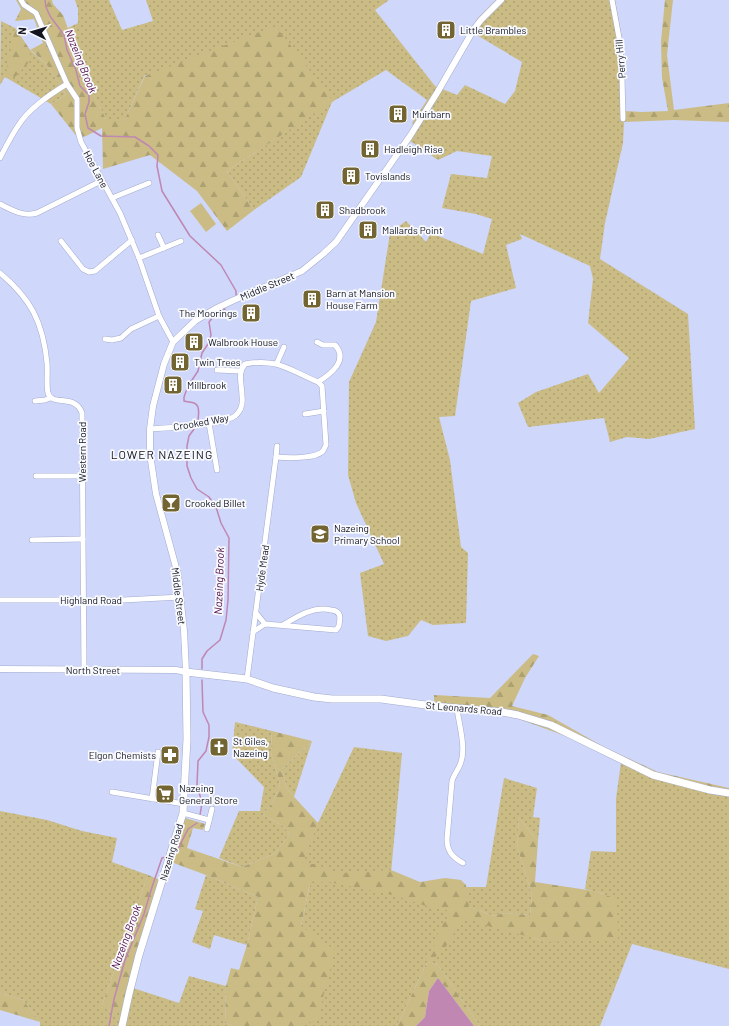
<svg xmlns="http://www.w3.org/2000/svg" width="729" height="1026" viewBox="0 0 729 1026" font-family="Barlow,sans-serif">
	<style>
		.grass { fill: url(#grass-dots) }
		.forest { fill: url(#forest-firs) }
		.garden { fill: #cbbc85 }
		.water { fill: #bf87b2 }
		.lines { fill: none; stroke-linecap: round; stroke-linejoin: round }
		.stream { stroke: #bf87b2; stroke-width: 1.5 }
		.minor-casing { stroke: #a3abcd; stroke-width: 6 }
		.tertiary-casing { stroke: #a3abcd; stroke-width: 7 }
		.secondary-casing { stroke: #a3abcd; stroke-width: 8 }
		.minor { stroke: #fff; stroke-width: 5 }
		.tertiary { stroke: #fff; stroke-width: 6 }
		.secondary { stroke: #fff; stroke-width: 7 }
		.labels { text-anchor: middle; stroke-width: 3.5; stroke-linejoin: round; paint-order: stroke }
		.poi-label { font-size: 10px; fill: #11131f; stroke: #f9fafe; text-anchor: start }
		.street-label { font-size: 10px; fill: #11131f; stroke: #f9fafe }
		.water-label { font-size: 11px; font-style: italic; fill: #500b46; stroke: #f9fafe }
		.quarter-label { font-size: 12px; letter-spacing: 1px; fill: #11131f; stroke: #f9fafe }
	</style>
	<defs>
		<pattern id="grass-dots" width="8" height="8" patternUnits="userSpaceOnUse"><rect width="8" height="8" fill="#cbbc85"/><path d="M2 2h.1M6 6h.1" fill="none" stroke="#ada172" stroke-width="1.8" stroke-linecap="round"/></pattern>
		<pattern id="forest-firs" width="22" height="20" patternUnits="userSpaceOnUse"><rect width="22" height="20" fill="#cbbc85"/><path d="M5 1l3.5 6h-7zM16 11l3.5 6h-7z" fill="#ada172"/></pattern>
	</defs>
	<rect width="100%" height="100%" fill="#cfd7fb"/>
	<!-- grass -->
	<g class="grass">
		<polygon points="75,0 109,0 122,30 153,21 146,0 389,0 375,10 435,86 457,95 465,85 505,104 515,91 522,62 470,31 478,18 496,0 615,0 622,38 625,105 624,122 623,143 605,223 600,259 688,314 695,429 649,439 627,437 610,442 604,418 528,427 518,403 536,392 588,374 599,393 629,358 588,323 593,279 590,266 520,234 522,239 506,245 516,288 471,301 455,416 439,417 450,460 461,547 468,553 466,623 433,625 421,620 408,636 386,641 368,636 360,573 384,564 356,503 348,475 349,382 376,322 390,233 406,221 426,242 431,233 483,254 492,219 476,214 442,208 451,174 487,178 492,156 457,151 438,160 410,141 415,128 412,123 427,100 386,70 332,102 301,177 254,210 227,171 332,101 145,75 125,119 106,119 90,88 68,28 78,23 78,9"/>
		<polygon points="1,21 15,28 30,50 47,65 66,95 51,104 5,77 0,85"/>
		<polygon points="235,722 272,731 271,753 280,784 273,802 263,815 283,826 290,834 274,854 242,867 219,858 239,811 260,811 264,787 232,754"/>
		<polygon points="312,741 294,797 287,789 282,769"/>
		<polygon points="354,747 402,753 390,884 545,942 604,894 585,889 591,851 616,852 616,799 621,762 729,795 729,969 632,944 600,1026 480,1026 438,965 427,962 397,1026 305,1026 301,926 314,865 301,864 318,823"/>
		<polygon points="504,778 537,788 533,817 540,818 538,841 519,818 517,846 532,895 530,915 504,913 493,916 479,910 468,907 466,887 486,887"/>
		<polygon points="0,811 47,820 82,831 117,838 112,862 148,875 101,1008 133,988 179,1003 189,976 226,986 225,1023 233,1026 40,1026 40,1022 23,1000 0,993"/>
		<polygon points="206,875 258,897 247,945 214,935 210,949 192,942 203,911 195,909"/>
	</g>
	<!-- forest -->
	<g class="forest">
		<polygon points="16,0 52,0 53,4 63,15 90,88 106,119 125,119 145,76 272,27 278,29 333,101 227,171 254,210 227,231 197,191 150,155 103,169 102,128 86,136 78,138 51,104 66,95 47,65 31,50 28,63 15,77 6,73 15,28 30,50 43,43 34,19 15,21 21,9"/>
		<polygon points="665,0 673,0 667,55 674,110 729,103 729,122 674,120 624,122 625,111 642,112 668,111 662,78 661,41"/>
		<polygon points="533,654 539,656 525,678 512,706 548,715 604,747 658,772 729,788 729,795 650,776 598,748 508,715 434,709 434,695 490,698"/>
		<polygon points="272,731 312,741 282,769 287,789 318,823 302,864 314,864 339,873 391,870 420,882 445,878 461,880 466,885 469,907 479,910 493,916 504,913 530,915 532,895 517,846 519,818 538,841 535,882 594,891 617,899 618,939 545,942 534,938 491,927 470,919 460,923 444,950 428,962 438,965 480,1026 474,1026 438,978 429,991 425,1017 416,1026 397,1026 427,962 440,929 451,911 423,905 394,895 329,882 310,883 301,926 335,950 317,1021 305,1023 305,1026 233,1026 225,1023 226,986 231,968 239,970 247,945 258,897 206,875 171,862 185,818 205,824 203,830 193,828 187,848 242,867 274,854 290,834 283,826 263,815 273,802 280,784 271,753"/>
		<path d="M148,875l17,7c-15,44 -29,87 -36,133l-28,-7z"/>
		<polygon points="0,993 23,1000 40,1022 0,1010"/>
	</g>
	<!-- garden -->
	<polygon class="garden" points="201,203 216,224 206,232 190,211"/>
	<!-- water -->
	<polygon class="water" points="438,978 474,1026 416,1026 425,1017 429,991"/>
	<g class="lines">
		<!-- stream -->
		<g class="stream">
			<polyline points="45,0 46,7 50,16 64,35 67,50 76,70 80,86 89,95 89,102 85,114 88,128 101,136 135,137 149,146 158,155 157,166 162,191 190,236 221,265 236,291 236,295"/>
			<path d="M198,422c0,-6 3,-16 -4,-19 -2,-1 -7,-1 -10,-2v-4l4,-11 10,-15 4,-18 6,-9 3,-9 -2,-13 5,-6 11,-7"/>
			<polyline points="194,429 189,436 187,446 187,466 191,478 197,489 209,497 216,507 221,523 229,538 228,600 226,620 220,640 207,651 202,659 202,669"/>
			<polyline points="200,815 202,803 197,785 198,761 206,751 209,737 209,725 203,712 202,680"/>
			<polyline points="175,855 188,829 197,823"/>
			<polyline points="109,1026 114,999 125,960 144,914 152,887 162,858 166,857"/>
		</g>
		<defs>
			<g id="minor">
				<polyline points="21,0 24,5 36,13 67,84 77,99 77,128 81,142 120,213 139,258 159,316 173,342"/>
				<polyline points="612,0 620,43 622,77 623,119"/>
				<path d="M0,158c6,-12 12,-24 20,-35 10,-15 32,-30 47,-39"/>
				<polyline points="112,198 149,183"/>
				<path d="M0,204c12,6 23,13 37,9l64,-32"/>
				<polyline points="158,235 164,248"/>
				<polyline points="61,241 83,269 89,272 95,271 132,240"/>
				<polyline points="139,258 181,241"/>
				<path d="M0,273c31,26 43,49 47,90 1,9 -1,21 1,30 4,14 27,0 34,20l2,257"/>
				<polyline points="105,339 112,340 121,338 131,329 159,316"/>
				<path d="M317,342l6,3h12c14,15 -4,29 -17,37"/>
				<polyline points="277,363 284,347"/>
				<polyline points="217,370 240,371"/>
				<polyline points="35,401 45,400 50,398"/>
				<polyline points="305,414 324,411"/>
				<polyline points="209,423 217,470"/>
				<path d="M150,429c16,-1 74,-4 85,-13 6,-5 8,-13 7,-20 0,-11 -5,-23 3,-32 33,-6 44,6 73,18l4,4 4,59c-1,2 -2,4 -3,6 -7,8 -36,7 -47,6"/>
				<polyline points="36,476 82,476"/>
				<polyline points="32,540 83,539"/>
				<polyline points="0,600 123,600 181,597"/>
				<polyline points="256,613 265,624"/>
				<path d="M253,632l12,-8 71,6 3,-4c0,-3 2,-9 0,-12 -2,-3 -5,-4 -8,-4 -18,-4 -33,6 -48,15"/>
				<polyline points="247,679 276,457 277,446"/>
				<path d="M457,709c2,14 9,39 4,53 -2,7 -7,12 -9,19l-5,58c0,12 5,18 16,24"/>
				<polyline points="112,792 184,804"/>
				<polyline points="152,799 158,752"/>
				<polyline points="183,813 209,820"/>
				<polyline points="207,829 212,809"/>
			</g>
			<polyline id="tertiary" points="0,669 176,670 186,672 184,631 178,575 156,494 150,454 150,429 153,406 164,364 173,342 195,321 215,309 234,300 302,271 323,254 336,242 410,136 437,93 474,29 481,20 501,0"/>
			<polyline id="secondary" points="122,1026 129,994 139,955 183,813 187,739 186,672 247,679 273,688 314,697 332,699 381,699 433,706 502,712 518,715 551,725 653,775 710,790 729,793"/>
		</defs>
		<!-- minor casing -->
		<use href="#minor" class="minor-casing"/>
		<!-- tertiary casing -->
		<use href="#tertiary" class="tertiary-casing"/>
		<!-- secondary casing -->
		<use href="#secondary" class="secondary-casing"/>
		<!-- minor -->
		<use href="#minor" class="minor"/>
		<!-- tertiary -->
		<use href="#tertiary" class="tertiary"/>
		<!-- secondary -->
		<use href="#secondary" class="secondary"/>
	</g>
	<!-- icons -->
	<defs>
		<symbol id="building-square" viewBox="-11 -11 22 22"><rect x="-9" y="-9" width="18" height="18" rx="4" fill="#726532" stroke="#f9fafe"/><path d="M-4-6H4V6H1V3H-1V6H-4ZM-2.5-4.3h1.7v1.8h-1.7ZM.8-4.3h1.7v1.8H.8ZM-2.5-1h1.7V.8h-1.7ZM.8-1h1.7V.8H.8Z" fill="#fff"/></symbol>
		<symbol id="bar-square" viewBox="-11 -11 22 22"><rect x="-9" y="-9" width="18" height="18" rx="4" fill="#726532" stroke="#f9fafe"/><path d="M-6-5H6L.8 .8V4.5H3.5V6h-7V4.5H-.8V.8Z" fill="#fff"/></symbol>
		<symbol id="school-square" viewBox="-11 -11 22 22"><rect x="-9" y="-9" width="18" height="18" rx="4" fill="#726532" stroke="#f9fafe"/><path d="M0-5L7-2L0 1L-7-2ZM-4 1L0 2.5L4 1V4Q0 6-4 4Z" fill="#fff"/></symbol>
		<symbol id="church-square" viewBox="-11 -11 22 22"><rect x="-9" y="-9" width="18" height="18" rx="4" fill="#726532" stroke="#f9fafe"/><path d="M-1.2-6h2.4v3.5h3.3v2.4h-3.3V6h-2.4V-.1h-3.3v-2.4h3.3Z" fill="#fff"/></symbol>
		<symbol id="pharmacy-square" viewBox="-11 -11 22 22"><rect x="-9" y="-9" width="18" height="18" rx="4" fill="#726532" stroke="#f9fafe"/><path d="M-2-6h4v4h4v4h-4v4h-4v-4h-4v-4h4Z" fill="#fff"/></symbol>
		<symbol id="supermarket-square" viewBox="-11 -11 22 22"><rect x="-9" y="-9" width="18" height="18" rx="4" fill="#726532" stroke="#f9fafe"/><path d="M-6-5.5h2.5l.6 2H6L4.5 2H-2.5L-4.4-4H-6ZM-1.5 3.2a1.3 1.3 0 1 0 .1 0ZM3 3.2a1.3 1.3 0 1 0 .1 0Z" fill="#fff"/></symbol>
	</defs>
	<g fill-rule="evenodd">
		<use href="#building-square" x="435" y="19" width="22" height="22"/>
		<use href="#building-square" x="387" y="103" width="22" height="22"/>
		<use href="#building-square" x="359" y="138" width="22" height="22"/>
		<use href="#building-square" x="340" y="165" width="22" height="22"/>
		<use href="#building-square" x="314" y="199" width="22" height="22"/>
		<use href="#building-square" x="357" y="219" width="22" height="22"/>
		<use href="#building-square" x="301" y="288" width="22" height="22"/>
		<use href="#building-square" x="240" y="302" width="22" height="22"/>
		<use href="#building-square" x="183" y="331" width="22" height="22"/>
		<use href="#building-square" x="169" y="351" width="22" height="22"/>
		<use href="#building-square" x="162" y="374" width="22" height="22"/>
		<use href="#bar-square" x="160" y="492" width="22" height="22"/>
		<use href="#school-square" x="309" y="523" width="22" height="22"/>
		<use href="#church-square" x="208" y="736" width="22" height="22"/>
		<use href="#pharmacy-square" x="159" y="744" width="22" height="22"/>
		<use href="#supermarket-square" x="154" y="783" width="22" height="22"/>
	</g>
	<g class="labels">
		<!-- poi labels -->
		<g class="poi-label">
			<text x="460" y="34">Little Brambles</text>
			<text x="412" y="118">Muirbarn</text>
			<text x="384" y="153">Hadleigh Rise</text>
			<text x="365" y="180">Tovislands</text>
			<text x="339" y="214">Shadbrook</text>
			<text x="382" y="234">Mallards Point</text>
			<text x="326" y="297">Barn at Mansion<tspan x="326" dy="12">House Farm</tspan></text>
			<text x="237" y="317" text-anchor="end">The Moorings</text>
			<text x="208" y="346">Walbrook House</text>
			<text x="194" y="366">Twin Trees</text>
			<text x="187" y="389">Millbrook</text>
			<text x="185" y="507">Crooked Billet</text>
			<text x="334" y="532">Nazeing<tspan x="334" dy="12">Primary School</tspan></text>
			<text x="233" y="745">St Giles,<tspan x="233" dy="12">Nazeing</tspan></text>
			<text x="156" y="759" text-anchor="end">Elgon Chemists</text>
			<text x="179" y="792">Nazeing<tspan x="179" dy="12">General Store</tspan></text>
		</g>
		<!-- street labels -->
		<g class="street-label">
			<text transform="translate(620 59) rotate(-95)" y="4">Perry Hill</text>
			<text transform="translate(96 169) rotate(62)" y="4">Hoe Lane</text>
			<text transform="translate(267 286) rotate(-23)" y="4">Middle Street</text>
			<text transform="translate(201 422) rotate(-10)" y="4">Crooked Way</text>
			<text transform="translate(82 452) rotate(-90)" y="4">Western Road</text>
			<text transform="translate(262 568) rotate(-82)" y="4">Hyde Mead</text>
			<text transform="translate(179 596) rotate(83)" y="4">Middle Street</text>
			<text x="91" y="604">Highland Road</text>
			<text x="93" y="674">North Street</text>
			<text transform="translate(464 708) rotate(5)" y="4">St Leonards Road</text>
			<text transform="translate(171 852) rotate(-73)" y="4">Nazeing Road</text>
		</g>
		<!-- water labels -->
		<g class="water-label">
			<text transform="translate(81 61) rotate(68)" y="4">Nazeing Brook</text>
			<text transform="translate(219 581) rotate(-88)" y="4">Nazeing Brook</text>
			<text transform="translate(126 937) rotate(-70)" y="4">Nazeing Brook</text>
		</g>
		<!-- quarter labels -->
		<g class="quarter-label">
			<text x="162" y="459">LOWER NAZEING</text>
		</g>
	</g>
	<!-- north arrow -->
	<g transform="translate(32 32) rotate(275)" stroke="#f9fafe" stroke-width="3" paint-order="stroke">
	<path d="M0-3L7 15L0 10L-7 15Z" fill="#11131f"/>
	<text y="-6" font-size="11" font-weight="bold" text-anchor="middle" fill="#11131f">N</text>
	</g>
</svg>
